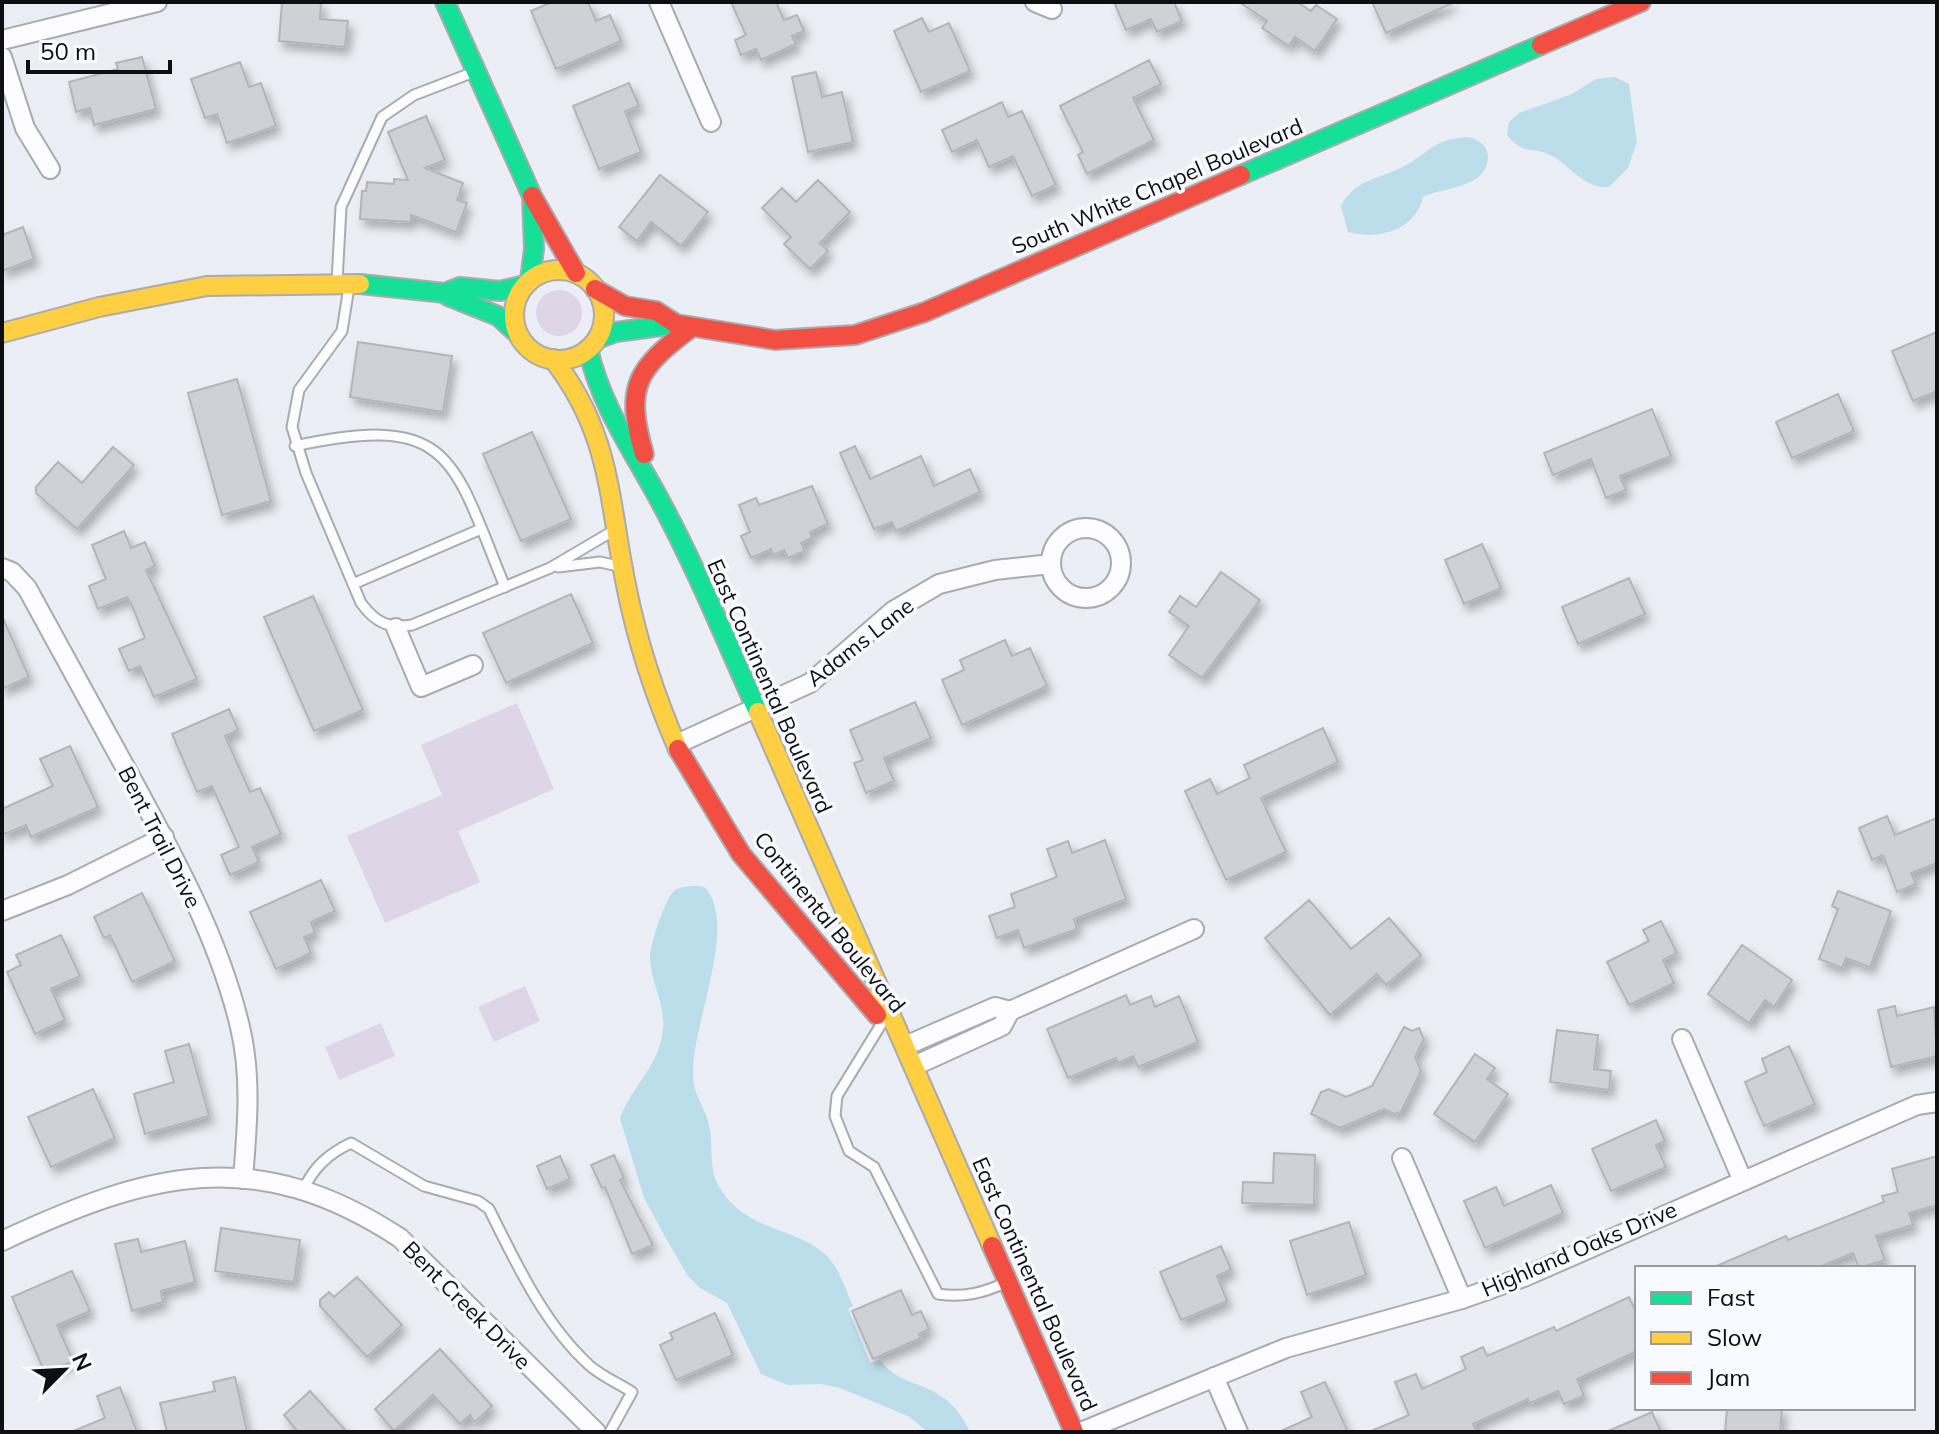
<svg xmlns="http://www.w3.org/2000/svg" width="1939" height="1434" viewBox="0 0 1939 1434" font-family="Mulish,sans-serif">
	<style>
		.green { fill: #ded5e7 }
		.water { fill: #bcddea }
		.building { fill: #d0d1d6; stroke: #b4b5ba; stroke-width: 2; filter: url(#shadow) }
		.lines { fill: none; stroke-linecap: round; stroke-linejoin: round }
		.lane-casing { stroke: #a9abb0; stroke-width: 13 }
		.street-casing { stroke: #a9abb0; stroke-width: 22 }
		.fast-casing { stroke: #a9abb0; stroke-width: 22 }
		.slow-casing { stroke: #a9abb0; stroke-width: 22 }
		.jam-casing { stroke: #a9abb0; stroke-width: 22 }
		.lane { stroke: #fcfcfe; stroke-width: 9 }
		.street { stroke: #fcfcfe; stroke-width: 18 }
		.fast { stroke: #16e098; stroke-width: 18 }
		.slow { stroke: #ffcf43; stroke-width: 18 }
		.jam { stroke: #f24e42; stroke-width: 18 }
		.labels { text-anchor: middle; stroke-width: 7; stroke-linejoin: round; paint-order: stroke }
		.street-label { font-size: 22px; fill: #0e0f13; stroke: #f8faff }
	</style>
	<defs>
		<filter id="shadow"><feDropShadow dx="4.5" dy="7" stdDeviation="4" flood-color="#0004"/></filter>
	</defs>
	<rect width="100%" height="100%" fill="#eceef5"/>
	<!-- green -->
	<g class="green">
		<circle cx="559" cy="313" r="23"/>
		<polygon points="517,703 554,789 458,831 480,882 385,923 347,836 442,795 421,745"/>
		<polygon points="525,986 540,1021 494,1042 478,1007"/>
		<polygon points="381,1023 395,1056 339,1080 325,1047"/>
	</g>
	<!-- water -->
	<g class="water">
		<path d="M1615,77l14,7 8,58 -9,26 -19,19c-25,2 -37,-20 -57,-31 -20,-11 -27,1 -45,-21l2,-13 10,-9 53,-19 24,-15z"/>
		<path d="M1468,137c11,3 20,8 20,20 -1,32 -46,30 -65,40 -8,34 -45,43 -75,35l-7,-26c14,-25 30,-25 55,-36 32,-13 31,-30 72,-33z"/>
		<path d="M699,886l7,2c34,44 -21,148 -12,197 3,14 12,26 15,40 5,21 -1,40 9,60 25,45 74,42 106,68 15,13 21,36 29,53l-5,3 22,54 10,-3c25,34 64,15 90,72h-42l-20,-16 -68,-28 -19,-4 -33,1 -27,-11 -34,-71 -27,-15 -12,-12 -24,-41 -20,-37 -24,-80c11,-30 36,-49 42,-82 6,-29 -11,-50 -12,-78 -1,-11 16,-62 25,-68 7,-4 17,-4 24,-4z"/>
	</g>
	<!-- building -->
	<g class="building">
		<polygon points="282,2 321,2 320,19 348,21 345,47 279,41"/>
		<polygon points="552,2 588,2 596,21 610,15 621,41 556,69 531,11"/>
		<polygon points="731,2 776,2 784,20 797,15 804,31 792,36 796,44 761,60 756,49 741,55 735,40 746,35"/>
		<polygon points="1114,2 1174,2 1182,21 1157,32 1151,19 1126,30"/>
		<polygon points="1239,2 1297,2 1311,11 1316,5 1337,19 1315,51 1295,37 1289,46 1262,28 1267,21"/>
		<polygon points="1372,2 1455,2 1386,33"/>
		<polygon points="922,18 929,32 949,23 970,71 921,92 894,31"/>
		<polygon points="142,57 156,109 94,125 90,108 76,112 69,82 118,69 116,63"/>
		<polygon points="1149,60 1161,84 1133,98 1154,140 1087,174 1078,155 1083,152 1060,106"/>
		<polygon points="240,62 249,87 261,83 276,126 227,143 217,114 205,118 191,79"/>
		<polygon points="816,72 822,97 842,92 853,142 808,152 792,77"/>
		<polygon points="629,83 639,106 625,111 641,152 599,169 573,106"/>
		<polygon points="1002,102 1008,117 1022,111 1056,185 1032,196 1013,156 989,167 977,140 952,152 942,130"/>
		<polygon points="426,116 445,160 425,168 463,183 457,200 467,203 456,232 411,215 411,222 360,219 362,191 366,191 367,182 394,184 394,179 408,180 388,132"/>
		<polygon points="660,175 708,212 681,246 651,222 637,241 619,227"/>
		<polygon points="818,180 850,212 820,243 828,251 810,269 784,244 791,237 762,208 782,188 796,202"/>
		<polygon points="23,227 34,259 2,271 2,235"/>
		<polygon points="1937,332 1937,391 1913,401 1892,351"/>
		<polygon points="358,342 452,356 443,412 350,397"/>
		<polygon points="237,379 271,501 222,515 188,393"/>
		<polygon points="1838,394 1854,431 1792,458 1776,422"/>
		<polygon points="1652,409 1671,456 1620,476 1626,490 1606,498 1591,459 1553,475 1544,453"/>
		<polygon points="532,432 571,519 521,541 483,454"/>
		<polygon points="855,446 870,479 921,456 934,486 970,469 980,492 896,531 892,522 874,529 840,453"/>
		<polygon points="113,447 134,465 77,529 36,493 36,487 58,462 82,483"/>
		<polygon points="812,486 828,524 810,532 812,538 801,543 805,551 788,558 784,550 773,555 771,549 751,558 741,536 750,532 739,505 756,498 759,505"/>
		<polygon points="124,531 131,548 145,542 155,566 146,570 197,679 154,697 140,666 129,671 119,649 145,638 131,603 127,597 98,609 89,586 106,579 92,545"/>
		<polygon points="1482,544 1501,588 1464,604 1445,560"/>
		<polygon points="1221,572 1260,600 1202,678 1169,655 1189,626 1169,612 1180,596 1196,607"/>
		<polygon points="1629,578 1645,614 1578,644 1562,607"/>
		<polygon points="571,594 593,643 506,683 483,633"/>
		<polygon points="313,596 363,710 314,731 264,617"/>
		<polygon points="2,616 29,677 2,689"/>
		<polygon points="1005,640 1012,656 1030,648 1047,686 962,725 942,680 964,670 960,660"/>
		<polygon points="915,702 931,738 884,758 894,781 866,793 854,763 863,760 850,730"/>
		<polygon points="229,709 238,730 225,736 250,792 260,788 281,834 252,847 259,862 230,875 221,855 239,847 212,786 197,792 172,734"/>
		<polygon points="1323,728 1338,762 1261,798 1286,852 1226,880 1185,791 1210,779 1217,794 1250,778 1244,765"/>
		<polygon points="70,746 98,807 31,837 26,825 2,835 2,809 53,786 40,759"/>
		<polygon points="1887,816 1895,835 1937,818 1937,863 1911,873 1916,884 1897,892 1883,855 1872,860 1859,828"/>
		<polygon points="1105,840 1126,899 1074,919 1077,929 1024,948 1018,930 997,938 989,916 1015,907 1011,894 1057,877 1047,849 1068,841 1072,853"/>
		<polygon points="321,880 335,911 311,922 315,933 304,937 311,953 276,969 250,912"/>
		<polygon points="1838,891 1891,911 1870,967 1846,958 1842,968 1819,959 1838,909 1832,906"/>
		<polygon points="142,893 175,961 132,982 110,935 104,938 94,917"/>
		<polygon points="1309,900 1351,949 1389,918 1421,955 1386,985 1377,974 1330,1015 1265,938"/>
		<polygon points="1661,921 1677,953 1663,960 1674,983 1629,1005 1607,962 1649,941 1643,930"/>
		<polygon points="61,935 80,976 51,989 65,1020 35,1034 7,972 21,965 16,955"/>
		<polygon points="1742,945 1792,980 1774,1007 1765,1000 1749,1023 1708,994"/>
		<polygon points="1126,995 1130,1005 1151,996 1155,1007 1179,996 1198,1042 1138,1067 1133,1056 1118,1063 1116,1058 1068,1078 1047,1029"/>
		<polygon points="1895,1006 1897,1016 1934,1007 1937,1056 1891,1067 1878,1010"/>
		<polygon points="1404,1027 1412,1031 1419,1028 1424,1039 1415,1057 1421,1071 1401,1112 1395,1114 1384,1109 1340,1128 1311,1114 1321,1092 1329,1089 1346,1097 1372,1086"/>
		<polygon points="1557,1030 1598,1035 1594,1069 1611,1071 1609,1090 1550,1082"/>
		<polygon points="189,1044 209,1116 145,1134 134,1094 174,1082 165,1051"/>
		<polygon points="1789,1046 1815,1104 1764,1126 1745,1082 1767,1072 1762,1059"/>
		<polygon points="1475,1054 1495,1068 1487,1079 1508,1094 1475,1142 1434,1114"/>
		<polygon points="93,1089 115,1138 51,1167 28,1117"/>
		<polygon points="1656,1120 1665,1141 1656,1145 1666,1167 1611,1191 1592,1149"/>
		<polygon points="1274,1153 1315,1155 1314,1205 1242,1203 1243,1182 1273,1183"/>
		<polygon points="614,1155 624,1178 620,1180 653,1245 632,1254 605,1187 602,1188 591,1165"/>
		<polygon points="560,1156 570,1179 547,1189 537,1166"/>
		<polygon points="1937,1156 1937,1205 1909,1213 1913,1225 1876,1236 1885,1260 1859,1268 1853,1253 1817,1268 1712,1268 1786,1236 1788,1240 1884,1202 1882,1196 1898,1192 1892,1169"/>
		<polygon points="1551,1185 1563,1213 1485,1248 1464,1201 1496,1187 1504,1206"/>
		<polygon points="1349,1222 1366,1275 1307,1295 1290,1241"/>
		<polygon points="221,1228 300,1240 294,1282 215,1271"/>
		<polygon points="138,1239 141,1252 185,1241 195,1282 161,1291 163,1302 132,1311 115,1244"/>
		<polygon points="1221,1246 1231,1270 1217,1276 1227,1301 1181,1320 1160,1272"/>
		<polygon points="72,1271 90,1311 57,1325 73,1361 45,1373 12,1297"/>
		<polygon points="357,1277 402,1325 367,1357 320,1306 320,1300 329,1292 334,1297"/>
		<polygon points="901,1290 912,1315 921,1311 929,1329 919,1334 921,1338 873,1359 852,1311"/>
		<polygon points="1629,1297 1637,1314 1637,1351 1577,1379 1584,1396 1564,1404 1558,1391 1530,1403 1528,1399 1473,1424 1477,1432 1369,1432 1409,1415 1395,1382 1416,1374 1422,1389 1466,1369 1461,1357 1483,1347 1487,1356 1554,1327 1556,1331"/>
		<polygon points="715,1313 733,1355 676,1380 660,1345 673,1339 670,1333"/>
		<polygon points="440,1349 492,1406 475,1422 470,1415 460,1424 433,1395 394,1431 375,1409"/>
		<polygon points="235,1377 247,1432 167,1432 160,1403 215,1391 213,1382"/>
		<polygon points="1325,1382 1348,1432 1279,1432 1312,1417 1301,1392"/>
		<polygon points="120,1387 137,1432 71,1432 105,1418 97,1396"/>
		<polygon points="310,1391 347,1432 298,1432 284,1415"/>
		<polygon points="1727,1408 1782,1408 1780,1432 1725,1432"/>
		<polygon points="1652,1412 1661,1432 1606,1432"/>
	</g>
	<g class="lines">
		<defs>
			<g id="lane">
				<polyline points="337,282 341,207 382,117 414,95 474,72"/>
				<path d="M349,287l-7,44 -43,59 -7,37 14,46 55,130c14,19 27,26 51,22l138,-57 63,-37"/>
				<path d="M295,446c157,-34 157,11 210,141"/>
				<polyline points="558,567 600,562 618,566"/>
				<polyline points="353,584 481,529"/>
				<path d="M882,1023l-45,73 -2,20 14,35 25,16 64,127c26,4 45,-1 69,-12"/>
				<path d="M303,1190c11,-23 25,-36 48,-47l73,43 54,15 11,8c27,54 55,115 100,156 12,11 29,18 43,27l-22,40"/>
			</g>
			<g id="street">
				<polyline points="659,2 711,122"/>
				<polyline points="1035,2 1052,9"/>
				<polyline points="2,40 157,2"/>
				<polyline points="2,57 25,128 50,169"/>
				<circle cx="1086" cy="563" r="35"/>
				<path d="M2,568l10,4 15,16c34,63 69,125 103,188 43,79 89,162 110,251 12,50 7,101 3,152"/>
				<polyline points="396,628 421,687 473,665"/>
				<polyline points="677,744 810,683 893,611 939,584 995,570 1051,564"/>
				<polyline points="2,911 68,885 164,837"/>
				<polyline points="1682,1039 1742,1179"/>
				<polyline points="905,1046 995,1007 1010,1011"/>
				<polyline points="914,1066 1002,1026 1010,1011 1194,929"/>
				<polyline points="1402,1158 1462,1299"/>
				<path d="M2,1241c147,-69 253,-98 398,-3l196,194"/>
				<polyline points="1214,1377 1238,1432"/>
				<polyline points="1081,1432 1286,1348 1462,1299 1524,1277 1917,1105 1937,1102"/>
			</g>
			<g id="fast">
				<polyline points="445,2 532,196 534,249 530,280"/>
				<polyline points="1241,175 1541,45"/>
				<polyline points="360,284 445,293 460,287 500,291 525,285"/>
				<polyline points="448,296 498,316 517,333"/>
				<polyline points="597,339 616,332 676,324"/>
				<path d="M588,349c13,57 44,100 71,150 37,68 67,142 99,213"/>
			</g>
			<g id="slow">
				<circle cx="559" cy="315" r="45"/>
				<polyline points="2,333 99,307 207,286 360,284"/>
				<path d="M553,359c58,75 55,137 73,226 11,56 29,111 52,164"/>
				<polyline points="758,712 992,1246"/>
			</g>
			<g id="jam">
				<polyline points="1541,45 1641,2"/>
				<polyline points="532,196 576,273"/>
				<polyline points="595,289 625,306 656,311 676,324 775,340 855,335 925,312 1241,175"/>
				<path d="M644,454c-20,-68 -7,-86 48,-127"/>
				<polyline points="678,749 741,854 877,1015"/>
				<polyline points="992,1246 1074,1432"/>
			</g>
		</defs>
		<!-- lane casing -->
		<use href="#lane" class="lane-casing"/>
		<!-- street casing -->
		<use href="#street" class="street-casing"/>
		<!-- fast casing -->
		<use href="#fast" class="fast-casing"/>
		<!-- slow casing -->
		<use href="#slow" class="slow-casing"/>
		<!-- jam casing -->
		<use href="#jam" class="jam-casing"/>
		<!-- lane -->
		<use href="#lane" class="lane"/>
		<!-- street -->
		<use href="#street" class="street"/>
		<!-- fast -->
		<use href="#fast" class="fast"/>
		<!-- slow -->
		<use href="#slow" class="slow"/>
		<!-- jam -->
		<use href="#jam" class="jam"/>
	</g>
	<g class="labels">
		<!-- street labels -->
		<g class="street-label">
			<text transform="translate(1157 186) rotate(-23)" y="8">South White Chapel Boulevard</text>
			<text transform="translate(860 642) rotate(-38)" y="8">Adams Lane</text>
			<text transform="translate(770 686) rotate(66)" y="8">East Continental Boulevard</text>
			<text transform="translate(160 837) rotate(63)" y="8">Bent Trail Drive</text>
			<text transform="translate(830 922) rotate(51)" y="8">Continental Boulevard</text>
			<text transform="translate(1579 1249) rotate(-23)" y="8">Highland Oaks Drive</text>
			<text transform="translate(1035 1284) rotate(66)" y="8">East Continental Boulevard</text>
			<text transform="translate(467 1305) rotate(45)" y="8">Bent Creek Drive</text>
		</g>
	</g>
	<!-- border -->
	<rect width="1939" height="1434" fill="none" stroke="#0e0f13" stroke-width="8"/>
	<!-- legend -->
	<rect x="1635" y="1266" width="280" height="144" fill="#f8faff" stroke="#9a9ca1" stroke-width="2"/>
	<rect x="1651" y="1292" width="40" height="12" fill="#16e098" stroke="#9a9ca1" stroke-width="2"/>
	<text x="1707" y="1306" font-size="24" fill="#0e0f13">Fast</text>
	<rect x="1651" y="1332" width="40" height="12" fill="#ffcf43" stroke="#9a9ca1" stroke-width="2"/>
	<text x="1707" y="1346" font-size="24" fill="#0e0f13">Slow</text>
	<rect x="1651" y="1372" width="40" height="12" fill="#f24e42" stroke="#9a9ca1" stroke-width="2"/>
	<text x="1707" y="1386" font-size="24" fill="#0e0f13">Jam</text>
	<!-- north arrow -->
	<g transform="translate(64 1370) rotate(66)" stroke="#f8faff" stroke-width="6" paint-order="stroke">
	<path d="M0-6L14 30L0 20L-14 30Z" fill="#0e0f13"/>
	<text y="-12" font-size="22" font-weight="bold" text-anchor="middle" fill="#0e0f13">N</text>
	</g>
	<!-- scale -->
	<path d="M28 60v12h142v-12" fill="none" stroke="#0e0f13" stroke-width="4"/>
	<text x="40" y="60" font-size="24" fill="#0e0f13" stroke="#f8faff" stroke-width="6" paint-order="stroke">50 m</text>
</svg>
